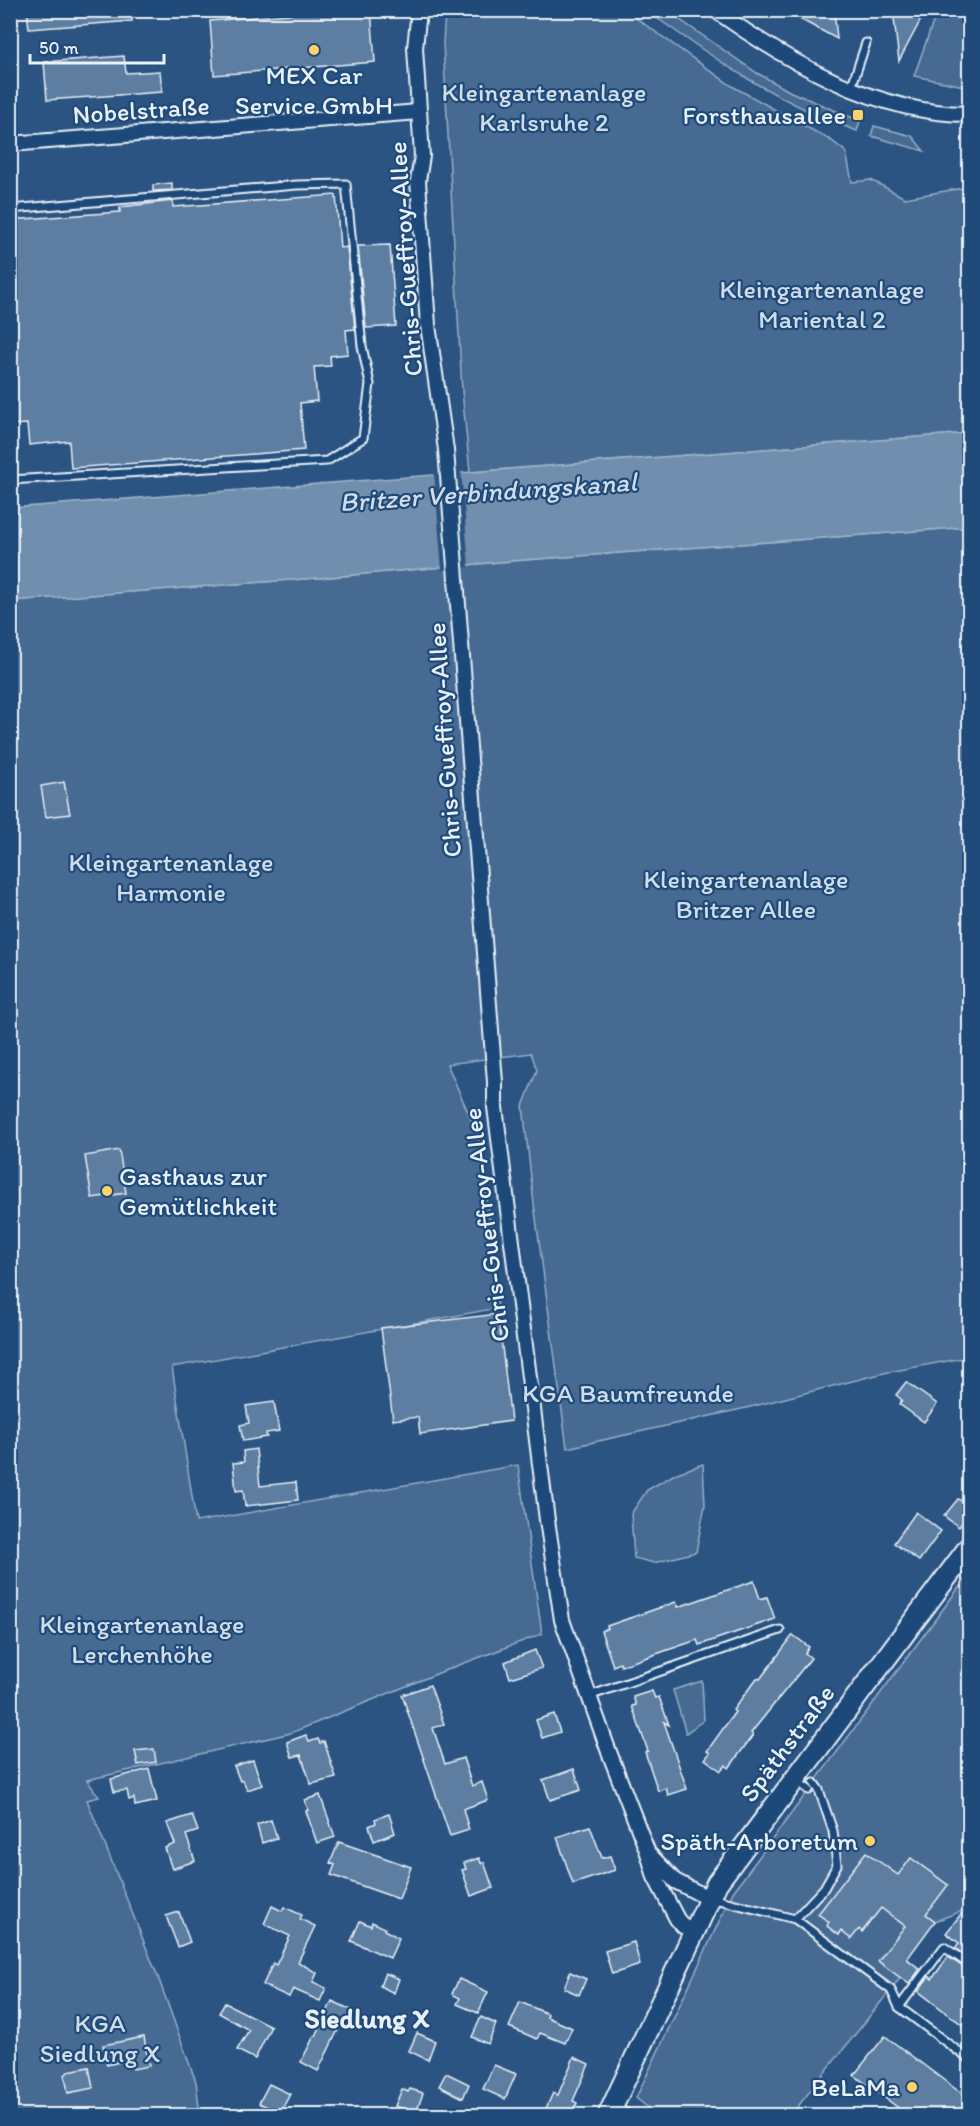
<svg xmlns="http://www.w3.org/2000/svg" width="980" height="2126" viewBox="0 0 980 2126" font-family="Itim,sans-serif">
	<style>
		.green { fill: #476b93; stroke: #98aec6; stroke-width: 1.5 }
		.water { fill: #708ead; stroke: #a0b6cb; stroke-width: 1.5 }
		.pier { fill: #2b5482 }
		.building { fill: #5d7da1; stroke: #e8f1f8; stroke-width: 1.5 }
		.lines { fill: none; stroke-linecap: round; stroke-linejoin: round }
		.lane-casing { stroke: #e8f1f8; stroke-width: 11 }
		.street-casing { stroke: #e8f1f8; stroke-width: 18 }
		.secondary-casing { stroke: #e8f1f8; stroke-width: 24 }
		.lane { stroke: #1f4a7a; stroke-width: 7 }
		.street { stroke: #1f4a7a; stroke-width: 14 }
		.secondary { stroke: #1f4a7a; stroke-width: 20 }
		.poi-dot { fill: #ffd166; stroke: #1f4a7a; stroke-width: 2 }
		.labels { text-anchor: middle; stroke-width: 4.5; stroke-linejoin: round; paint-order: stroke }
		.poi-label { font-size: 26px; fill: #e8f1f8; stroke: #1f4a7a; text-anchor: end }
		.park-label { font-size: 26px; fill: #d0dde9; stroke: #1f4a7a }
		.street-label { font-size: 26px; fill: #e8f1f8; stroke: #1f4a7a }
		.water-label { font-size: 27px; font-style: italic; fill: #d0dde9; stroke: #1f4a7a }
		.neighbourhood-label { font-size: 27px; font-weight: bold; fill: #e8f1f8; stroke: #1f4a7a }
	</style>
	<rect width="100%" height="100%" fill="#2b5482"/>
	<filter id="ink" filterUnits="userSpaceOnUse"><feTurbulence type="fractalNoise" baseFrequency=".0167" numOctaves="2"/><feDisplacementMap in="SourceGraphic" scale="12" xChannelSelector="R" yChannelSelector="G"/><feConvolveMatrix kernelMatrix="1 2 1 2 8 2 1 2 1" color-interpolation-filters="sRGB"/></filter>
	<g filter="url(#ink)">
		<!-- green -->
		<g class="green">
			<polygon points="445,11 626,11 732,86 832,141 846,152 852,182 871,180 905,198 969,187 969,433 470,472 462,391 443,43"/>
			<path d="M647,11h20l90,62 34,19 69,29 -3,10c-81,-29 -141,-71 -210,-120z"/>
			<polygon points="937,11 969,11 969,87 914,76"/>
			<polygon points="874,126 912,136 924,151 871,136"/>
			<polygon points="969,527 969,1357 884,1373 746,1408 567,1448 534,1204 523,1106 537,1070 531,1053 447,1064 478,1135 491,1230 498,1308 172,1367 196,1522 518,1465 542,1634 451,1668 291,1733 87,1780 99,1797 87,1800 158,1977 196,2082 200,2115 11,2116 11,601 330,577 511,561"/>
			<polygon points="703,1464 705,1505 696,1552 654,1563 634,1558 631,1514 647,1490 677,1473"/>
			<polygon points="969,1574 969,1904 965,1910 935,1921 907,1958 912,1963 791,2115 657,2115 636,2098 733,1892"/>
			<polygon points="702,1681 704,1720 686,1733 673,1690"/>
		</g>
		<!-- water -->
		<polygon class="water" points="969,433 969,527 511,561 330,577 11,601 11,508"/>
		<!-- pier -->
		<polygon class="pier" points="461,470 469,567 442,570 434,472"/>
		<!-- building -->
		<g class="building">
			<polygon points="27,10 132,10 132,21 29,29"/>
			<polygon points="335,10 371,10 375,62 214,75 210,21"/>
			<polygon points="783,10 834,10 837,39"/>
			<polygon points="893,10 926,10 899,61"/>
			<polygon points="124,56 126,73 160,71 162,92 47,100 44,62"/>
			<polygon points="172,183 172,190 153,191 153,185"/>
			<polygon points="336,195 340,248 347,247 355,329 346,330 348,354 330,356 331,366 314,367 317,401 300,403 304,450 71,468 69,441 29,445 27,424 10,425 10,220 120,212 120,207 173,201 173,207"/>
			<polygon points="390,245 396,326 366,328 358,246"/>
			<polygon points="64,782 70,814 46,817 41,786"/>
			<polygon points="119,1150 126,1193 92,1198 85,1156"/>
			<polygon points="498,1314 511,1421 420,1434 418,1417 393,1420 381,1328"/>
			<polygon points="906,1382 937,1404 924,1422 899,1404 902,1400 896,1395"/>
			<polygon points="274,1402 279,1431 266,1433 267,1437 243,1441 240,1425 249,1423 246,1406"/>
			<polygon points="256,1449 260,1486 296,1482 298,1500 245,1506 243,1490 236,1491 233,1463 244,1462 243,1451"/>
			<polygon points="969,1487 969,1513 959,1527 944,1516 958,1499 961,1501"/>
			<polygon points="916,1512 941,1531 919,1561 894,1543"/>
			<polygon points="754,1581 760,1599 767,1597 775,1619 699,1645 697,1640 621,1666 620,1663 613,1666 601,1631 608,1628 607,1626 676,1602 678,1607"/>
			<polygon points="793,1635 809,1647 805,1653 811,1658 751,1733 753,1735 729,1768 726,1765 721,1771 705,1759 710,1753 707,1751 735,1712 733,1710 757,1678 760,1679"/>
			<polygon points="535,1650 542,1668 510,1678 505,1662"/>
			<polygon points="430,1685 444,1724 433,1728 445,1764 463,1758 472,1786 482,1782 488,1800 463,1809 469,1830 450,1836 402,1695"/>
			<polygon points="652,1691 655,1698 659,1697 669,1725 664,1722 687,1789 668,1795 666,1788 658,1791 645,1752 648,1751 632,1706 636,1705 633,1697"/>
			<polygon points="554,1714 560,1732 542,1738 536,1720"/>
			<polygon points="306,1735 309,1742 318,1739 320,1743 324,1741 336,1778 311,1784 301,1755 292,1757 287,1742"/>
			<polygon points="154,1749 156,1762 138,1765 135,1751"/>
			<polygon points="253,1760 262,1785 247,1790 243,1780 240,1781 234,1766"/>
			<polygon points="149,1769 157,1801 135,1806 134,1798 129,1800 127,1790 114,1792 111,1779"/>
			<polygon points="574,1769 581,1790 550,1800 543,1780"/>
			<polygon points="320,1795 335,1837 317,1843 306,1811 308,1810 305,1800"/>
			<polygon points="389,1814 395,1833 374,1841 369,1826 376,1823 375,1819"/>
			<polygon points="192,1815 198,1831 186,1835 195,1861 172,1869 165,1848 175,1844 167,1823"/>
			<polygon points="271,1820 277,1838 262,1843 257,1825"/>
			<polygon points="590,1826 602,1858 610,1856 615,1870 573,1884 557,1837"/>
			<polygon points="339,1842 411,1867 399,1899 331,1875 335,1865 330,1863"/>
			<polygon points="866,1852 898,1875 911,1858 948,1885 926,1914 935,1921 907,1959 920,1969 909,1984 878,1961 905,1926 881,1908 862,1932 859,1929 851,1939 841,1931 839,1935 827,1926 829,1922 818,1914"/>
			<polygon points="479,1858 481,1863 484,1862 493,1888 471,1896 462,1870 466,1869 464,1863"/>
			<polygon points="969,1904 969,1958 955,1948 959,1943 946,1933"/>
			<polygon points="272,1906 282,1911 284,1907 302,1915 300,1919 315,1926 298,1962 317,1973 313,1982 326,1988 320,2001 293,1989 289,1997 263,1985 273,1963 276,1965 290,1936 264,1924"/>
			<polygon points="179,1912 190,1942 178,1947 166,1916"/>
			<polygon points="360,1921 371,1926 372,1922 385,1928 384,1930 399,1938 390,1958 351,1941"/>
			<polygon points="634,1942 640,1965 612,1974 605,1951"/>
			<polygon points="948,1957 969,1971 969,2030 918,1991 929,1976 932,1979"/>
			<polygon points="570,1972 586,1979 579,1995 564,1988"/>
			<polygon points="385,1973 399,1979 394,1993 380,1986"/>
			<polygon points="459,1979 488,1992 478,2013 457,2004 460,1998 452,1994"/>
			<polygon points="332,2001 354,2011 346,2029 340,2026 318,2071 301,2062 314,2036 316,2036"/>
			<polygon points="520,2002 548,2014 547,2017 572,2028 565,2043 540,2033 537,2039 509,2027"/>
			<polygon points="225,2003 271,2026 255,2059 237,2050 249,2030 219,2013"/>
			<polygon points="481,2017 496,2024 488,2044 472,2037"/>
			<polygon points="417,2033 435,2041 428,2060 409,2051"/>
			<polygon points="885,2036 969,2099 969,2115 908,2115 854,2075"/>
			<polygon points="144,2037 149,2066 133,2069 131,2059 107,2065 103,2045"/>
			<polygon points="574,2057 589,2064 573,2101 577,2103 572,2115 543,2115 553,2093 558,2095"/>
			<polygon points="494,2065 516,2074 505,2099 483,2089"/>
			<polygon points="89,2067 93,2088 68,2093 65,2075 69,2071"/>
			<polygon points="446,2073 469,2084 463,2098 439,2086"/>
			<polygon points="269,2084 290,2094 280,2113 259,2103"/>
			<polygon points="402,2089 408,2092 410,2089 423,2093 416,2113 395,2106"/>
		</g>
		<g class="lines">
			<defs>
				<g id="lane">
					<polyline points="851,88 866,43"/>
					<polyline points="10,209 297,185 346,184 362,346 370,384 363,438 327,461 10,480"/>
					<polyline points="589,1696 780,1630"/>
					<polyline points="797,1781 809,1790"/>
					<polyline points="711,1898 795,1919 891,1990 899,2007 970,2060"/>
					<polyline points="795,1919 824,1888 837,1865 833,1831 819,1790 814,1783"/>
					<polyline points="899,2007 944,1947 970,1965"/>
					<polyline points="615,2107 632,2116"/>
				</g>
				<g id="street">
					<polyline points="419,10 415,48 422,156 418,181 428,325 446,450 495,1082 495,1107 547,1520 562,1620 609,1752 648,1853 655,1877 677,1919 683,1926 693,1930"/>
					<path d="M715,10c73,52 163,105 255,104"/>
					<polyline points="10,144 419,112"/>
					<polyline points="650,1855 675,1881 708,1898"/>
				</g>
				<polyline id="secondary" points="608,2116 717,1883 970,1546"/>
			</defs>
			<!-- lane casing -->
			<use href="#lane" class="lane-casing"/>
			<!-- street casing -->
			<use href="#street" class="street-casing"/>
			<!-- secondary casing -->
			<use href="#secondary" class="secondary-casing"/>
			<!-- lane -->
			<use href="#lane" class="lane"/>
			<!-- street -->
			<use href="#street" class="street"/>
			<!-- secondary -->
			<use href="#secondary" class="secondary"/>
		</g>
	</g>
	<!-- markers -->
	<g class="poi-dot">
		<circle cx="314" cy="50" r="6"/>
		<rect x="852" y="109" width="12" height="12" rx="3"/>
		<circle cx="107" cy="1191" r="6"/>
		<circle cx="870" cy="1841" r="6"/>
		<circle cx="912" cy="2087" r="6"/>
	</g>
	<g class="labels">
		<!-- poi labels -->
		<g class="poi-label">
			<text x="314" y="84" text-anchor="middle">MEX Car<tspan x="314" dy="30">Service GmbH</tspan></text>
			<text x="846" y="124">Forsthausallee</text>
			<text x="119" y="1185" text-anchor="start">Gasthaus zur<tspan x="119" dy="30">Gemütlichkeit</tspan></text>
			<text x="858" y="1850">Späth-Arboretum</text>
			<text x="900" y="2096">BeLaMa</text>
		</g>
		<!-- park labels -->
		<g class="park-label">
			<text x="544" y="101">Kleingartenanlage<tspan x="544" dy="30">Karlsruhe 2</tspan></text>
			<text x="822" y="298">Kleingartenanlage<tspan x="822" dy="30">Mariental 2</tspan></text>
			<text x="171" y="871">Kleingartenanlage<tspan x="171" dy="30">Harmonie</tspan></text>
			<text x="746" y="888">Kleingartenanlage<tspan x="746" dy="30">Britzer Allee</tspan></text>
			<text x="628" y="1402">KGA Baumfreunde</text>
			<text x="142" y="1633">Kleingartenanlage<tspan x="142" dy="30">Lerchenhöhe</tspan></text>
			<text x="100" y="2032">KGA<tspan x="100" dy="30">Siedlung X</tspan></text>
		</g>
		<!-- street labels -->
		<g class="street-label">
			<text transform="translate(141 110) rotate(-4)" y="9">Nobelstraße</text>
			<text transform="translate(405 259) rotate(-94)" y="9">Chris-Gueffroy-Allee</text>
			<text transform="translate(444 740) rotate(-94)" y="9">Chris-Gueffroy-Allee</text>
			<text transform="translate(486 1225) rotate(-97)" y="9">Chris-Gueffroy-Allee</text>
			<text transform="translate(787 1743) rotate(-53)" y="9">Späthstraße</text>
		</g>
		<!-- water labels -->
		<g class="water-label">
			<text transform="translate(488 492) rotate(-4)" y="9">Britzer Verbindungskanal</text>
		</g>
		<!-- neighbourhood labels -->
		<g class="neighbourhood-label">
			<text x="367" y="2028">Siedlung X</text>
		</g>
	</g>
	<!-- margin -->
	<rect width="980" height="2126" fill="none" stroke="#1f4a7a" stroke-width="36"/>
	<rect x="18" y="18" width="944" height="2090" fill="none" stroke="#e8f1f8" stroke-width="2" filter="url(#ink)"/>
	<!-- scale -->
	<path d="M30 54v9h134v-9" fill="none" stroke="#e8f1f8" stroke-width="3"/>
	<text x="39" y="54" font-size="18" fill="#e8f1f8" stroke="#1f4a7a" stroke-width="4.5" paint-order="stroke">50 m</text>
</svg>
